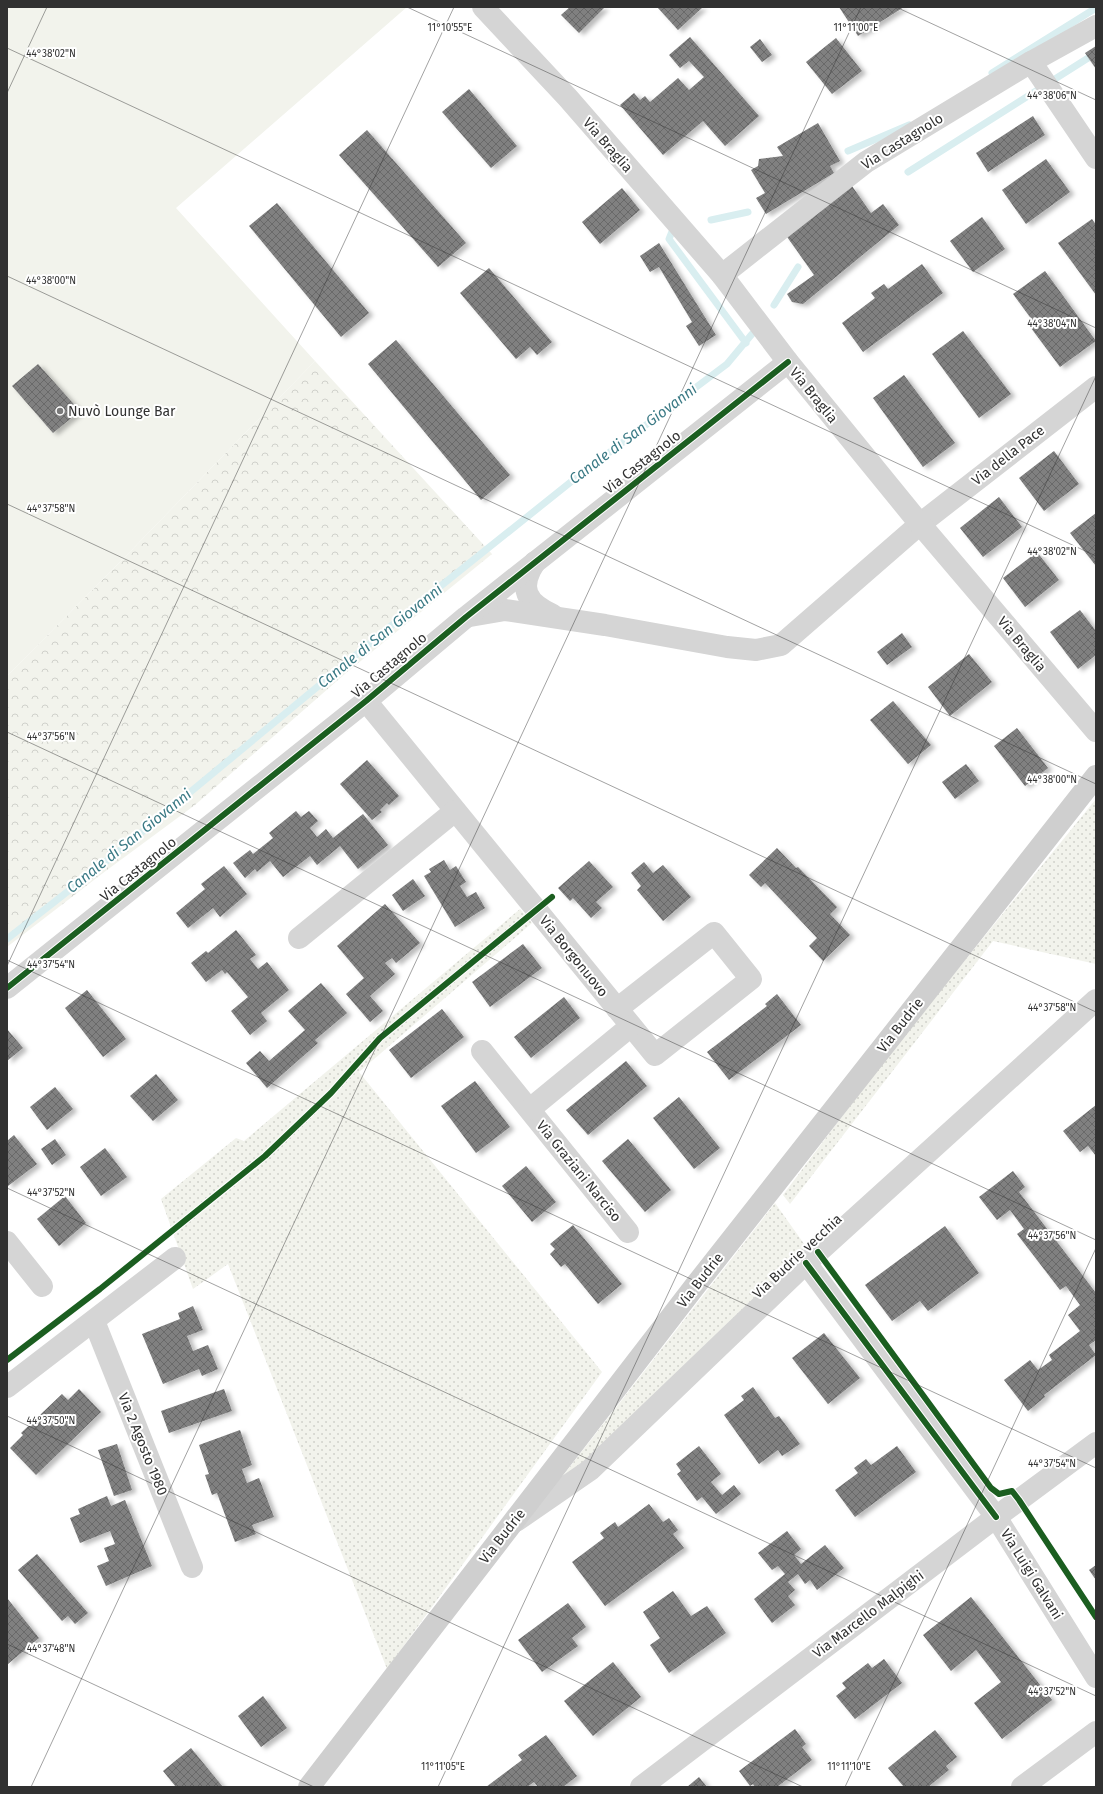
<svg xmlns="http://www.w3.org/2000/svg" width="1103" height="1794" viewBox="0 0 1103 1794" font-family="'Fira Sans',sans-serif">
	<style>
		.grass { fill: url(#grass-dots) }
		.park { fill: url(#park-crowns) }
		.pitch { fill: #f2f3ec }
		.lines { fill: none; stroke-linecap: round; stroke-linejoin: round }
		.stream { stroke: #d9eef0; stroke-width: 7 }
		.building { fill: url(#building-cross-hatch); filter: url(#shadow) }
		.minor { stroke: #d5d5d5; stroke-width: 22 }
		.tertiary { stroke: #d5d5d5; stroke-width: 22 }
		.secondary { stroke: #cfcfcf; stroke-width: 22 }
		.cycleway-casing { stroke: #fff; stroke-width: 8 }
		.cycleway { stroke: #1b5e20; stroke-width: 6 }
		.ticks { fill: none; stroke: #313131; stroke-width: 1; stroke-opacity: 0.45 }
		.poi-dot { fill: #797979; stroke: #fff; stroke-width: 1.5 }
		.labels { text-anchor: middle; stroke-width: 4; stroke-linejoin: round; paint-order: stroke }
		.street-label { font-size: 14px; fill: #313131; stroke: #fff }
		.poi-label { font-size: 14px; fill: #313131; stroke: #fff; text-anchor: start }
		.water-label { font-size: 15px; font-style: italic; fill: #3b7a85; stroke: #fff }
		.ticks-label { font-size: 10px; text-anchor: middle; fill: #313131; stroke: #fff; stroke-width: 4; stroke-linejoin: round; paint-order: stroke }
	</style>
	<defs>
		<pattern id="grass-dots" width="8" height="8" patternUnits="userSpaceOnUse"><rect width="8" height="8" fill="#f2f3ec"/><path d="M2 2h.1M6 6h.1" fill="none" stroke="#d0d1cb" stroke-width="1.8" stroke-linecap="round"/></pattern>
		<pattern id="park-crowns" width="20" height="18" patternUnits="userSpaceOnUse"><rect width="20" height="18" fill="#f2f3ec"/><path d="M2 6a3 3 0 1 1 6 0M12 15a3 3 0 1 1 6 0" fill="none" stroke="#d0d1cb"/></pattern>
		<pattern id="building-cross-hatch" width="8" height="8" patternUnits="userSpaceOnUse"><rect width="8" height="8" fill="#808080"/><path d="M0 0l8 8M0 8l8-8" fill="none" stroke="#696969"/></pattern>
		<filter id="shadow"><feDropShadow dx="4.5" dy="2.5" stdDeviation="2" flood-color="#0004"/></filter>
	</defs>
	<rect width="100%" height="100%" fill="#fff"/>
	<!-- grass -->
	<g class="grass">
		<polygon points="1096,799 1096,964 993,941 790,1204 783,1195 892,1050"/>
		<polygon points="520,909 532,923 359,1072 602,1372 387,1669 228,1264 193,1289 161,1199 236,1138 244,1141"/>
		<polygon points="775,1203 807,1248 596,1453 555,1486"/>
	</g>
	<!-- park -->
	<polygon class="park" points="315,361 492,554 346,673 195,805 103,873 7,947 7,676 121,561"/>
	<!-- pitch -->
	<polygon class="pitch" points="7,7 407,7 176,208 315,361 121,561 7,676"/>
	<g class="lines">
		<!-- stream -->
		<g class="stream">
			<polyline points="992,73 1096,8"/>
			<polyline points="848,151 909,125"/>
			<polyline points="908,172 1096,53"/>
			<polyline points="711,220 748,212"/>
			<polyline points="673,229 669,239 746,343"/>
			<polyline points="774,305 798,267"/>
			<polyline points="7,939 113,856 397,621 582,473 727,364 752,334"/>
		</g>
	</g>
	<!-- building -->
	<g class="building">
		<polygon points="570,7 605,7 579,33 561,15"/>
		<polygon points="657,7 703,7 678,30"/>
		<polygon points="839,7 904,7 858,36"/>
		<polygon points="690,37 759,116 725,146 703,121 663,155 620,105 634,93 640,100 645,96 650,102 678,78 689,90 704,77 689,61 680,68 669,55"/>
		<polygon points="836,38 862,71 832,94 806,62"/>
		<polygon points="760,39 772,55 762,62 750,47"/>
		<polygon points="1096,46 1096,69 1085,53"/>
		<polygon points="469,89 517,146 491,168 442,112"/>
		<polygon points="1033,116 1045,135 988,172 976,153"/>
		<polygon points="818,123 840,161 830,166 834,173 766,214 756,198 765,193 751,170 758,166 759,159 783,156 777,147"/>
		<polygon points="367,130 466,243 438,267 339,155"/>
		<polygon points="1046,159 1070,192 1026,224 1002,190"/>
		<polygon points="852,186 871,213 883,204 899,225 803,304 792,302 787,294 814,275 785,234"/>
		<polygon points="622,188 640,210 600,244 582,222"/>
		<polygon points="277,203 369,313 341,337 249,226"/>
		<polygon points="982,217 1005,249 973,272 950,241"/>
		<polygon points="1092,219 1096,225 1096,295 1058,243"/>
		<polygon points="659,243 716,335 699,346 686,326 692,322 659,267 650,272 640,256"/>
		<polygon points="922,264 943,293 863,352 842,323 875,298 871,293 884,284 888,289"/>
		<polygon points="489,268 552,342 537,355 530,347 516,359 460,293"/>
		<polygon points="1045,271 1096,341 1060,367 1031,328 1035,324 1013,294"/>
		<polygon points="963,331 1011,394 979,418 932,354"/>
		<polygon points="396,340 510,475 481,500 368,364"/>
		<polygon points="38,364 80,411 53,433 12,386"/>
		<polygon points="904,375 955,443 923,467 873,398"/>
		<polygon points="1054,451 1079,484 1044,511 1019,478"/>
		<polygon points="999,497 1022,527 983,557 960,528"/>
		<polygon points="1096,513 1096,566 1070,533"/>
		<polygon points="1037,552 1059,580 1025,607 1003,578"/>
		<polygon points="1080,610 1096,631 1096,655 1078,669 1050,632"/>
		<polygon points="902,633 912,647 887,665 877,652"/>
		<polygon points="969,654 992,682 950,716 928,687"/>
		<polygon points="893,701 931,745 908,764 870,720"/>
		<polygon points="1017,728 1048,768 1025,786 994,746"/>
		<polygon points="367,760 399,796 389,805 387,803 380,810 382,812 372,820 340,784"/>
		<polygon points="966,764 979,781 955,799 942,782"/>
		<polygon points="296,811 301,817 309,811 318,821 310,828 317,837 326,829 333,838 363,814 388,845 358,869 340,846 317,865 310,856 283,877 270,861 257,872 255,869 245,878 233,863 250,850 253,854 273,838 269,833"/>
		<polygon points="777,848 796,868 798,867 837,907 830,914 850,935 823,961 809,946 817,938 765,883 761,887 749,875"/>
		<polygon points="444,860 450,870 456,866 466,882 460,886 467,897 476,892 485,908 455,927 424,876 431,872 429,869"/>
		<polygon points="589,861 613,887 596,902 602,908 591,918 573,898 570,901 558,888"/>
		<polygon points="644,862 653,873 663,865 691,897 663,921 637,890 641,886 631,873"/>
		<polygon points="224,866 247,894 220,917 213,908 188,928 176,913 205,889 201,884"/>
		<polygon points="413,879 425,896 403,911 392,895"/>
		<polygon points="385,904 420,943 396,963 392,958 385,963 395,974 370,996 383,1011 370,1022 346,994 364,978 337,946"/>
		<polygon points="236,930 256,955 250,959 258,969 267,962 289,990 261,1013 267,1021 250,1035 231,1011 248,997 227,972 225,974 222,970 206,982 191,963 206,951 208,953"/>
		<polygon points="523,944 542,968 490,1007 472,982"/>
		<polygon points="321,983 347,1013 315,1040 318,1043 267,1088 246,1063 260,1051 269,1061 305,1030 288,1011"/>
		<polygon points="87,990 126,1039 103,1057 65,1008"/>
		<polygon points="777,994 801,1025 729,1080 707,1052 767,1006 765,1004"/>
		<polygon points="564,997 580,1018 531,1058 514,1037"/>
		<polygon points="442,1009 464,1037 411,1078 389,1050"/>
		<polygon points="7,1029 23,1048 7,1061"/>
		<polygon points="626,1061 647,1086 588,1135 566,1110"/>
		<polygon points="156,1074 178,1100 153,1121 130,1096"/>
		<polygon points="475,1081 510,1127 476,1153 441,1106"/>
		<polygon points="55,1087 73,1109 47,1130 30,1107"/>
		<polygon points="679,1097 720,1148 694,1169 653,1118"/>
		<polygon points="1096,1105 1096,1156 1088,1146 1080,1152 1063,1131"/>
		<polygon points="14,1135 37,1164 8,1186 7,1184 7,1141"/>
		<polygon points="55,1139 66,1155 52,1165 41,1149"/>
		<polygon points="628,1139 671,1190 645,1212 602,1161"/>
		<polygon points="105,1148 127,1177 101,1196 80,1167"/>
		<polygon points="526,1166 556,1202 532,1222 502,1186"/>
		<polygon points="1013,1171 1025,1187 1019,1192 1096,1293 1096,1340 1089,1345 1096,1355 1044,1395 1045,1397 1028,1411 1004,1380 1030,1360 1038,1370 1052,1360 1049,1355 1080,1331 1068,1315 1080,1305 1066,1286 1060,1290 1017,1234 1024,1229 1010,1210 997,1220 979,1197"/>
		<polygon points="65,1196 86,1223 59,1246 37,1219"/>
		<polygon points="573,1225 622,1284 598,1304 565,1264 561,1267 550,1254 555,1249 550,1244"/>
		<polygon points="945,1226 979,1273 928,1311 920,1301 892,1321 865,1285"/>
		<polygon points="193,1306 203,1330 187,1336 193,1351 208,1345 218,1369 202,1376 199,1369 163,1384 142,1334 180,1319 178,1313"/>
		<polygon points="824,1333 860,1378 828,1404 792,1358"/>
		<polygon points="753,1387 775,1418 779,1416 800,1444 782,1456 778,1450 759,1464 724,1415 744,1400 741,1396"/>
		<polygon points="79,1389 101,1412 36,1475 10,1448 23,1435 21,1433 62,1394 68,1400"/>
		<polygon points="224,1389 232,1411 169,1433 161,1411"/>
		<polygon points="240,1430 252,1465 242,1469 247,1483 259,1478 274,1517 252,1525 256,1534 235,1542 217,1493 212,1495 205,1475 209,1474 199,1445"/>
		<polygon points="117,1444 132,1490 114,1496 98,1450"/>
		<polygon points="699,1446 721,1474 711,1482 722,1495 734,1485 741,1494 716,1514 702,1497 697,1501 677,1474 681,1471 676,1464"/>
		<polygon points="897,1446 916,1472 855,1517 835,1490 858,1473 854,1468 866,1459 871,1465"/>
		<polygon points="107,1496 111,1506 125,1500 152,1566 106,1586 97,1566 109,1561 104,1548 115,1544 110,1531 80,1543 70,1518 80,1514 78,1509"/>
		<polygon points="649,1504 663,1522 669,1518 678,1530 673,1534 684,1548 605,1606 572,1562 604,1538 600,1533 615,1522 618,1527"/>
		<polygon points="787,1531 801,1549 794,1555 801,1564 825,1545 844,1568 817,1590 810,1580 805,1584 798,1574 788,1582 795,1590 788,1596 795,1605 772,1623 754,1599 785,1574 778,1566 772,1570 758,1553"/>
		<polygon points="37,1554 88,1613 75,1624 68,1616 62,1621 18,1570"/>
		<polygon points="1096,1565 1096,1580 1089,1570"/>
		<polygon points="673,1591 691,1616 707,1606 726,1633 669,1673 650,1645 660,1638 643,1612"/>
		<polygon points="971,1597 1052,1700 1002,1739 974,1703 1001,1682 976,1650 951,1671 923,1635"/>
		<polygon points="7,1598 39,1638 8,1664 7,1663"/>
		<polygon points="568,1603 586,1627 572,1638 578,1646 542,1672 518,1640"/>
		<polygon points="884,1659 902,1683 855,1719 836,1696 846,1688 842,1683 868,1663 872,1668"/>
		<polygon points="613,1662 641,1697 593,1736 564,1701"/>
		<polygon points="263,1696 287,1728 261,1747 238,1716"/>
		<polygon points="795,1729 806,1744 802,1747 812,1760 777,1787 755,1787 753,1784 750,1786 739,1771"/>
		<polygon points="935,1730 957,1757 946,1766 949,1770 928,1787 904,1787 888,1768"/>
		<polygon points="546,1735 577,1776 563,1787 538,1787 534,1782 527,1787 486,1787 522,1760 518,1755"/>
		<polygon points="191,1748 223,1787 176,1787 163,1771"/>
		<polygon points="699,1777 707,1787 687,1787"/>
	</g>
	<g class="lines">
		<!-- minor -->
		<g class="minor">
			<polyline points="1031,62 1096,158"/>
			<polyline points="722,275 866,162 1031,62 1096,26"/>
			<path d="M535,562c-17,26 -9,41 18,53"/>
			<polyline points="470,616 505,610 605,625 727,647 756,650 781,645 920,524 1096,387"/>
			<polyline points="366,701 655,1055 751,979 714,933 617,1009"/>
			<polyline points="299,938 455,811"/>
			<polyline points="7,988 366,701 466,617 788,362"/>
			<polyline points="482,1051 628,1232"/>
			<polyline points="530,1109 631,1026"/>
			<polyline points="7,1242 42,1286"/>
			<polyline points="806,1263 996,1517 1096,1677"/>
			<polyline points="94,1321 192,1567"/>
			<polyline points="7,1387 175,1258"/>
			<polyline points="516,1521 590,1470 806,1263 1096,1000"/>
			<polyline points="641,1787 996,1517 1096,1443"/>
			<polyline points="1022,1787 1096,1732"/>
		</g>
		<!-- tertiary -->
		<polyline class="tertiary" points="483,7 568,98 722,275 788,362 920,524 1096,731"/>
		<!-- secondary -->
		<polyline class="secondary" points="309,1787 695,1286 1096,776"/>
		<defs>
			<g id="cycleway">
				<polyline points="7,988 366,701 466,617 788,362"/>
				<polyline points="818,1252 991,1488 999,1494 1012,1491 1019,1500 1096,1617"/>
				<polyline points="806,1263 996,1517"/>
				<polyline points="7,1360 100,1289 265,1156 331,1093 380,1038 552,897"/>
			</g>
		</defs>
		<!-- cycleway casing -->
		<use href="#cycleway" class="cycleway-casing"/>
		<!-- cycleway -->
		<use href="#cycleway" class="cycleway"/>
	</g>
	<!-- ticks -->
	<path class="ticks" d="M407,7l689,321M896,7l200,93M7,48l1089,508M7,93l40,-86M7,276l1089,508M7,504l1089,508M7,732l1089,508M7,960l1089,508M7,966l447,-959M7,1188l1089,508M7,1416l796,371M7,1644l307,143M31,1787l830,-1780M438,1787l658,-1411M845,1787l251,-539"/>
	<!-- markers -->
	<circle class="poi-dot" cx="60" cy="411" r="4"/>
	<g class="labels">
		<!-- street labels -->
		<g class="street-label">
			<text transform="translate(902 141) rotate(-32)" y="5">Via Castagnolo</text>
			<text transform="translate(608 145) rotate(49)" y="5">Via Braglia</text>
			<text transform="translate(814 395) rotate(51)" y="5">Via Braglia</text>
			<text transform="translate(1008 455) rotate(-38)" y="5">Via della Pace</text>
			<text transform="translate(642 462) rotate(-38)" y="5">Via Castagnolo</text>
			<text transform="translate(1022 644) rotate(50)" y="5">Via Braglia</text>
			<text transform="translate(389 665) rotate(-40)" y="5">Via Castagnolo</text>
			<text transform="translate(138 869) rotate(-39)" y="5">Via Castagnolo</text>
			<text transform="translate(574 956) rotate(51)" y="5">Via Borgonuovo</text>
			<text transform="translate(900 1025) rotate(-52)" y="5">Via Budrie</text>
			<text transform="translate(579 1171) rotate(51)" y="5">Via Graziani Narciso</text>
			<text transform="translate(797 1256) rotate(-43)" y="5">Via Budrie vecchia</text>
			<text transform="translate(700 1280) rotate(-52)" y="5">Via Budrie</text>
			<text transform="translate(143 1444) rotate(68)" y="5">Via 2 Agosto 1980</text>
			<text transform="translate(502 1536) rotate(-52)" y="5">Via Budrie</text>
			<text transform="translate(1032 1574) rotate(58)" y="5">Via Luigi Galvani</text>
			<text transform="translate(868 1614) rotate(-37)" y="5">Via Marcello Malpighi</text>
		</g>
		<!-- poi labels -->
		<g class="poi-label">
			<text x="68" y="416">Nuvò Lounge Bar</text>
		</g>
		<!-- water labels -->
		<g class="water-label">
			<text transform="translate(633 434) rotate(-37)" y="5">Canale di San Giovanni</text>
			<text transform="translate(380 636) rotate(-39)" y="5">Canale di San Giovanni</text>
			<text transform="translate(129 841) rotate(-39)" y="5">Canale di San Giovanni</text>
		</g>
	</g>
	<g class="ticks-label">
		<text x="450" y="31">11°10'55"E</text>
		<text x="856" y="31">11°11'00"E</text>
		<text x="51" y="57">44°38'02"N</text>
		<text x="1052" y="99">44°38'06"N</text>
		<text x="51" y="284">44°38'00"N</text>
		<text x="1052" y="327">44°38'04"N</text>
		<text x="51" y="512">44°37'58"N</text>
		<text x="1052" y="555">44°38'02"N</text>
		<text x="51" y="740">44°37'56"N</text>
		<text x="1052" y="783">44°38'00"N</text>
		<text x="51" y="968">44°37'54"N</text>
		<text x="1052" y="1011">44°37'58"N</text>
		<text x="51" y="1196">44°37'52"N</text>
		<text x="1052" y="1239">44°37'56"N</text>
		<text x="51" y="1424">44°37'50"N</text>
		<text x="1052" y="1467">44°37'54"N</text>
		<text x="51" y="1652">44°37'48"N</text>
		<text x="1052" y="1695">44°37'52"N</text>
		<text x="443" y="1770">11°11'05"E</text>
		<text x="849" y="1770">11°11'10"E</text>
	</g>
	<!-- border -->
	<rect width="1103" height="1794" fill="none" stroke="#313131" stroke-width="16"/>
</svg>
